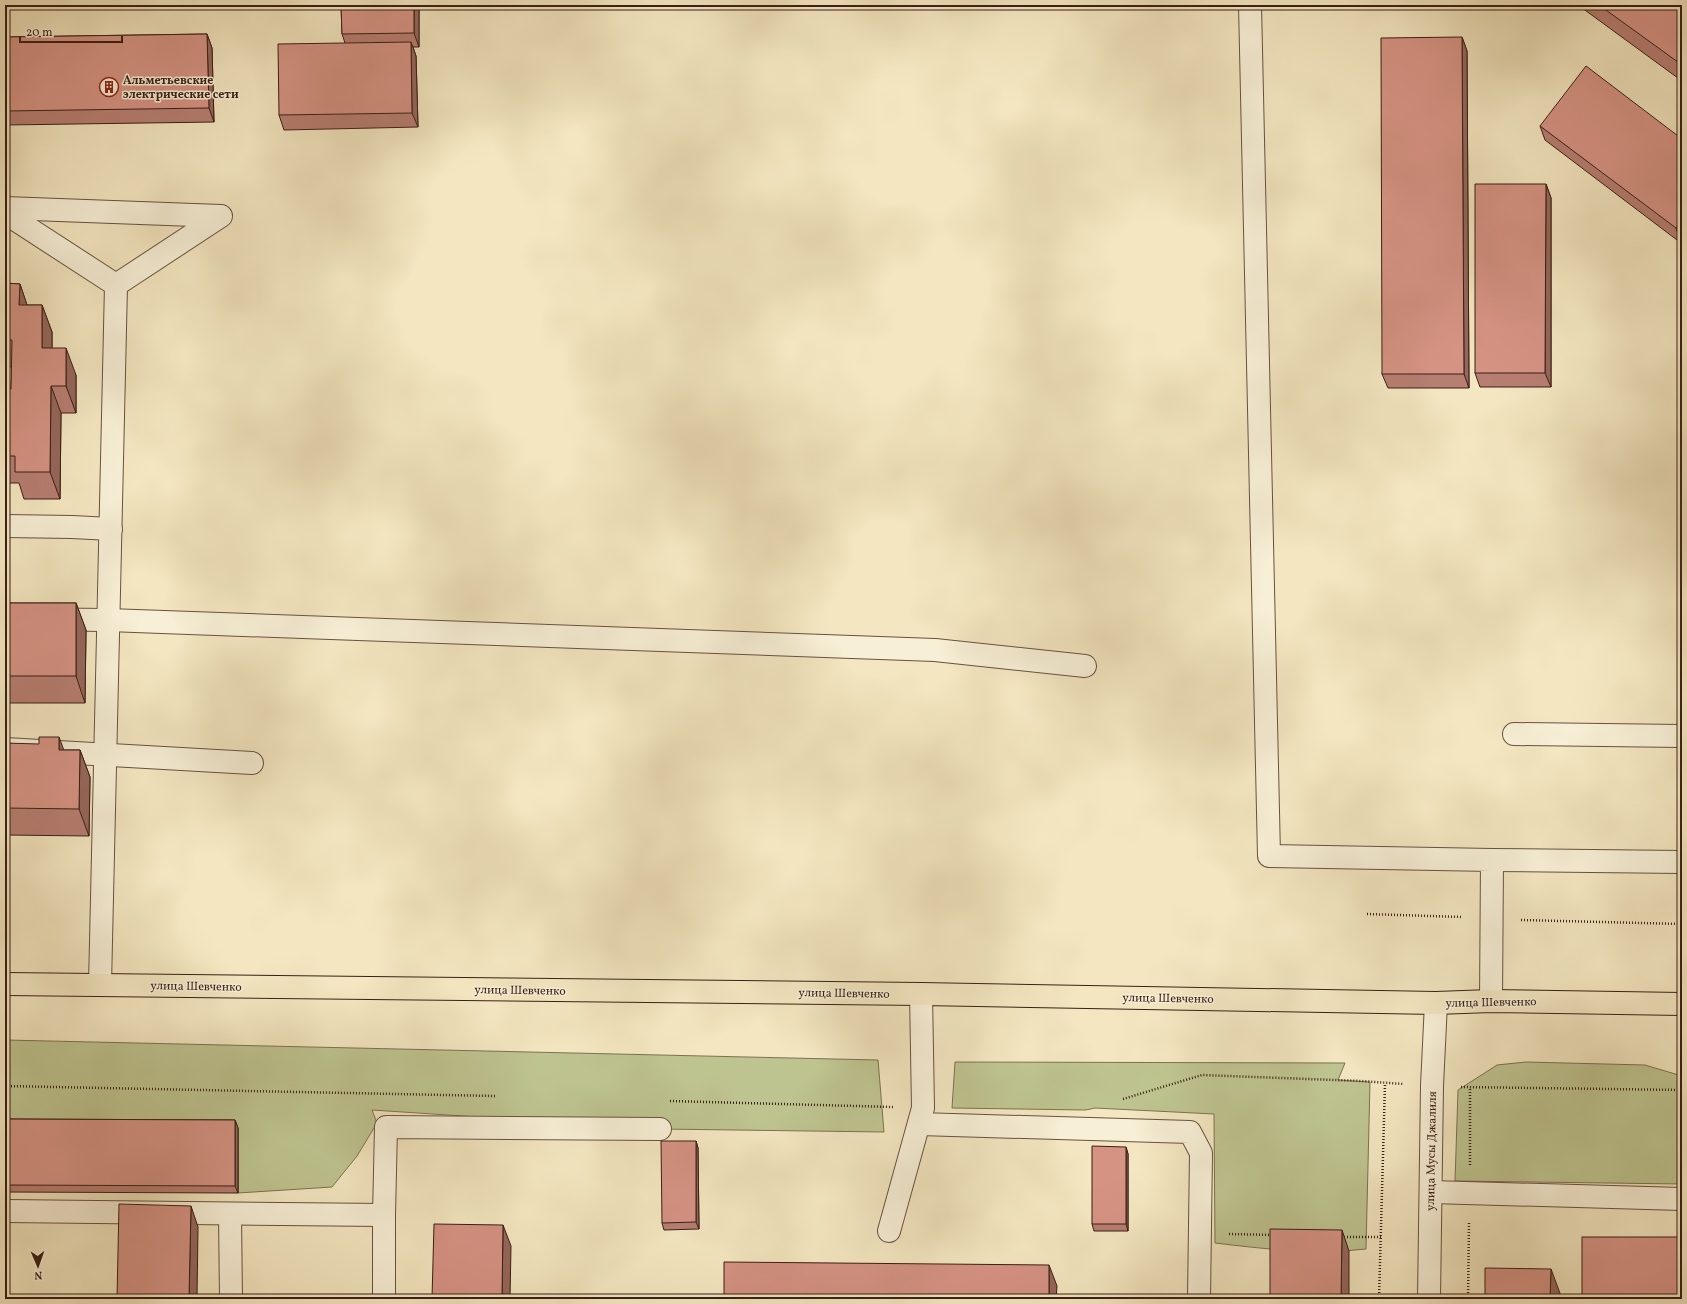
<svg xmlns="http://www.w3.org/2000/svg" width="1687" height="1304" viewBox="0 0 1687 1304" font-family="Vollkorn,serif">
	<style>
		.green { fill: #bec490; stroke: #7c7252 }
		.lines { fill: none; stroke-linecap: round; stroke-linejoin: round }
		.minor-casing { stroke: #685140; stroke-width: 24 }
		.major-casing { stroke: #391f15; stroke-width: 24 }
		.path { stroke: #391f15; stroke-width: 2.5; stroke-dasharray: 1 2; stroke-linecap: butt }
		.minor { stroke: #f7efd6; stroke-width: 22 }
		.major { stroke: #f3e6c0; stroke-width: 22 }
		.wall { fill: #b77e72; stroke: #391f15 }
		.shaded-wall { fill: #95675c; stroke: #391f15 }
		.building { fill: #d59384; stroke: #391f15 }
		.labels { text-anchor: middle; stroke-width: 3; stroke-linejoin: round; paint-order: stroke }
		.poi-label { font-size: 12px; font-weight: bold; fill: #391f15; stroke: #f7efd6; text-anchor: start }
		.street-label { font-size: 12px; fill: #391f15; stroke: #f7efd6 }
	</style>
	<rect width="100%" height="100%" fill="#f3e6c0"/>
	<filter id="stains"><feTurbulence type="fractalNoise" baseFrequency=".005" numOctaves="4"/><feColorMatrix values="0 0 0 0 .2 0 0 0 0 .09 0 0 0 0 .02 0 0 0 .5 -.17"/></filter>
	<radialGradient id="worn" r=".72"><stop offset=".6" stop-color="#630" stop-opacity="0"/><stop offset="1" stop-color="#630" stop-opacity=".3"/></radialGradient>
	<!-- green -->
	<g class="green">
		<polygon points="5,1040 878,1060 884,1132 660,1129 372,1110 377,1123 357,1156 332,1187 238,1193 238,1128 5,1126"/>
		<path d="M955,1062l390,1 -7,17 32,2 -4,167c-51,6 -101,0 -151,-6l-1,-129 -119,-6 -9,2 -134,-2z"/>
		<polygon points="1526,1062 1645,1065 1682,1076 1682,1184 1455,1181 1458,1090 1497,1065"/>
	</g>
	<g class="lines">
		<defs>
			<g id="minor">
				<polyline points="1250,5 1269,856 1492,860 1491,1001"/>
				<polyline points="5,208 221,216 116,285"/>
				<polyline points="5,213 116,285"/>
				<polyline points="5,526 72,527 111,529"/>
				<polyline points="5,619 108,620 935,650 1085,666"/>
				<polyline points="1514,734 1682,736"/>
				<polyline points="5,749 252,763"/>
				<polyline points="1492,860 1682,862"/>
				<polyline points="100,985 116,285"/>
				<polyline points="919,1124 1190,1132 1201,1153 1199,1299"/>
				<polyline points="1431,1192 1682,1199"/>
				<polyline points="5,1211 384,1215 386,1127 660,1129"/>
				<polyline points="230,1214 231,1299"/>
				<polyline points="384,1215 384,1299"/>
				<polyline points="889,1231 923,1108 921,994"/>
				<polyline points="1429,1299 1432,1086 1436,1003"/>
			</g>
			<polyline id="major" points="5,984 921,994 1436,1003 1491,1001 1682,1004"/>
		</defs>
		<!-- minor casing -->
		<use href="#minor" class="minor-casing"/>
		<!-- major casing -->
		<use href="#major" class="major-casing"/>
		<!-- path -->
		<g class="path">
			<polyline points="1367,914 1462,917"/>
			<polyline points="1521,920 1682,924"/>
			<polyline points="5,1086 495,1096"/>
			<polyline points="1461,1087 1682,1090"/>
			<polyline points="1123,1099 1202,1075 1361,1081 1404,1084"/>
			<polyline points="670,1101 893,1107"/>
			<polyline points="1470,1165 1470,1087"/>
			<polyline points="1229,1234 1274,1235"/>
			<polyline points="1341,1237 1381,1237"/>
			<polyline points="1379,1299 1385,1083"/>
			<polyline points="1468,1299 1469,1222"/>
		</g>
		<!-- minor -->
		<use href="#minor" class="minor"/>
		<!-- major -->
		<use href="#major" class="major"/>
	</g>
	<!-- wall -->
	<g class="wall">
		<polygon points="341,5 419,5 419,47 413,47 416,56 418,127 284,130 279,115 345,43 342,34"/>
		<polygon points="1578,5 1682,5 1682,81"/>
		<polygon points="207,34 212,48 214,122 5,125 5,37"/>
		<polygon points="1462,37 1467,51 1469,388 1388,388 1382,374"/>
		<polygon points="1540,126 1682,139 1681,243 1545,140"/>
		<polygon points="1546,184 1551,198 1551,387 1480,387 1475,373"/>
		<polygon points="5,283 20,284 27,305 42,305 52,332 52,348 76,375 76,413 61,413 60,499 24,499 19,483 5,483 5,389 11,389 12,367 5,366"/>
		<polygon points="5,603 76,603 86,630 85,703 5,703"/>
		<polygon points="5,743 64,750 80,750 90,777 89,836 5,835"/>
		<polygon points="5,1119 235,1120 238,1128 238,1193 5,1192"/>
		<polygon points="696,1141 698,1148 699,1229 664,1230 662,1223"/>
		<polygon points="1126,1147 1128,1154 1128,1231 1094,1231 1092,1224"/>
	</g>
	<!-- shaded-wall -->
	<g class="shaded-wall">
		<polygon points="414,5 419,5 419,47 414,33"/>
		<polygon points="207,34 212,48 214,122 209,108"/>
		<polygon points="1462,37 1467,51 1469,388 1464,374"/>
		<polygon points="411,42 416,56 418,127 412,113"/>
		<polygon points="1546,184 1551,198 1551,387 1545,373"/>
		<polygon points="1682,221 1682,242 1681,243 1676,228"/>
		<polygon points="20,284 29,311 19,305"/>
		<polygon points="42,305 52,332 52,375 42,348"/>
		<polygon points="66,348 76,375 76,413 66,386"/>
		<polygon points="51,386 61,413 60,499 50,472"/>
		<polygon points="76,603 86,630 85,703 76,676"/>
		<polygon points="59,737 69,764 59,750"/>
		<polygon points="80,750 90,777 89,836 79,809"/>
		<polygon points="235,1120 238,1128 238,1193 235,1186"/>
		<polygon points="696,1141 698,1148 699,1229 696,1222"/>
		<polygon points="1126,1147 1128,1154 1128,1231 1126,1224"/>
		<polygon points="191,1206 198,1227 197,1299 189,1299"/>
		<polygon points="503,1225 511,1246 510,1299 502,1299"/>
		<polygon points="1342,1230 1349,1251 1349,1299 1341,1299"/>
		<polygon points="1049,1265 1057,1286 1056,1299 1049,1299"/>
		<polygon points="1551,1269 1561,1296 1561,1299 1550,1299"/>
	</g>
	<!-- building -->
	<g class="building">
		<polygon points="341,5 414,5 414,33 342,34"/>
		<polygon points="1599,5 1682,5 1682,65"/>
		<polygon points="207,34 209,108 5,111 5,37"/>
		<polygon points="1462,37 1464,374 1382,374 1381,38"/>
		<polygon points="411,42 412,113 279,115 278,44"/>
		<polygon points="1586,66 1682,139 1682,221 1676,228 1540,126"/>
		<polygon points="1475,184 1546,184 1545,373 1475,373"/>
		<polygon points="5,283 20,284 19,305 42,305 42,348 66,348 66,386 51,386 50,472 15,472 15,456 5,456 5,389 11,389 12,340 5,340"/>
		<rect x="5" y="603" width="71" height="73"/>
		<polygon points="39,737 59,737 59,750 80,750 79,809 5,808 5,743 39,744"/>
		<polygon points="5,1119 235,1120 235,1186 5,1185"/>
		<polygon points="661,1141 696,1141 696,1222 662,1223"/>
		<polygon points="1092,1146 1126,1147 1126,1224 1092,1224"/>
		<polygon points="119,1204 191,1206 189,1299 117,1299"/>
		<polygon points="434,1224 503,1225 502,1299 432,1299"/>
		<polygon points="1270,1229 1342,1230 1341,1299 1270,1299"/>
		<rect x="1582" y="1237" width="100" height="62"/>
		<polygon points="724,1262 1049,1265 1049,1299 724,1299"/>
		<polygon points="1485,1268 1551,1269 1550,1299 1485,1299"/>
	</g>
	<!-- icons -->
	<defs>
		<symbol id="building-ring" viewBox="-11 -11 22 22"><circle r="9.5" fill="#f7efd6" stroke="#8f2418" stroke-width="1.5"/><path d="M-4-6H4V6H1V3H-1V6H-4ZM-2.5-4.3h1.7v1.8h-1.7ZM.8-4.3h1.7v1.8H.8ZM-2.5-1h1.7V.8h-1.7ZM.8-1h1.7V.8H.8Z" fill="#8f2418"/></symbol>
	</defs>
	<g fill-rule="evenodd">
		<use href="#building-ring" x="98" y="76" width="22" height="22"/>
	</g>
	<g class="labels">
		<!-- poi labels -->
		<g class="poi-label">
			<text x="123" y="84">Альметьевские<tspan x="123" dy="14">электрические сети</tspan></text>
		</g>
		<!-- street labels -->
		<g class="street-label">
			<text transform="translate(196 986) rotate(1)" y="4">улица Шевченко</text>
			<text transform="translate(520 990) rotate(1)" y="4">улица Шевченко</text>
			<text transform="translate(844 993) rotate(1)" y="4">улица Шевченко</text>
			<text transform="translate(1168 998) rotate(1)" y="4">улица Шевченко</text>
			<text transform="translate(1491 1002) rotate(-1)" y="4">улица Шевченко</text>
			<text transform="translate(1431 1151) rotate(-89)" y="4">улица Мусы Джалиля</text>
		</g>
	</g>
	<!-- margin -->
	<rect width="1687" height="1304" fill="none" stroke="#f3e6c0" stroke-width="20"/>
	<rect x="6" y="6" width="1675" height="1292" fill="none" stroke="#391f15" stroke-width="2"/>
	<rect x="10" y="10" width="1667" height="1284" fill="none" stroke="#391f15"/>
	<!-- north arrow -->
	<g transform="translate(38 1266) rotate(178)" stroke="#f7efd6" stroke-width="3" paint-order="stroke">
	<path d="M0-3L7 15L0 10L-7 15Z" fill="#391f15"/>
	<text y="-6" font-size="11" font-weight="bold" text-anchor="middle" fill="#391f15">N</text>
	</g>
	<!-- scale -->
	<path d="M20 36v6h102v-6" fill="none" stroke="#391f15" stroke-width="2"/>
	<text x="26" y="36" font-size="12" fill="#391f15" stroke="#f7efd6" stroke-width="3" paint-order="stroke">20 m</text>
	<rect width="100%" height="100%" filter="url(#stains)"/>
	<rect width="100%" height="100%" fill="url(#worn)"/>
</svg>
